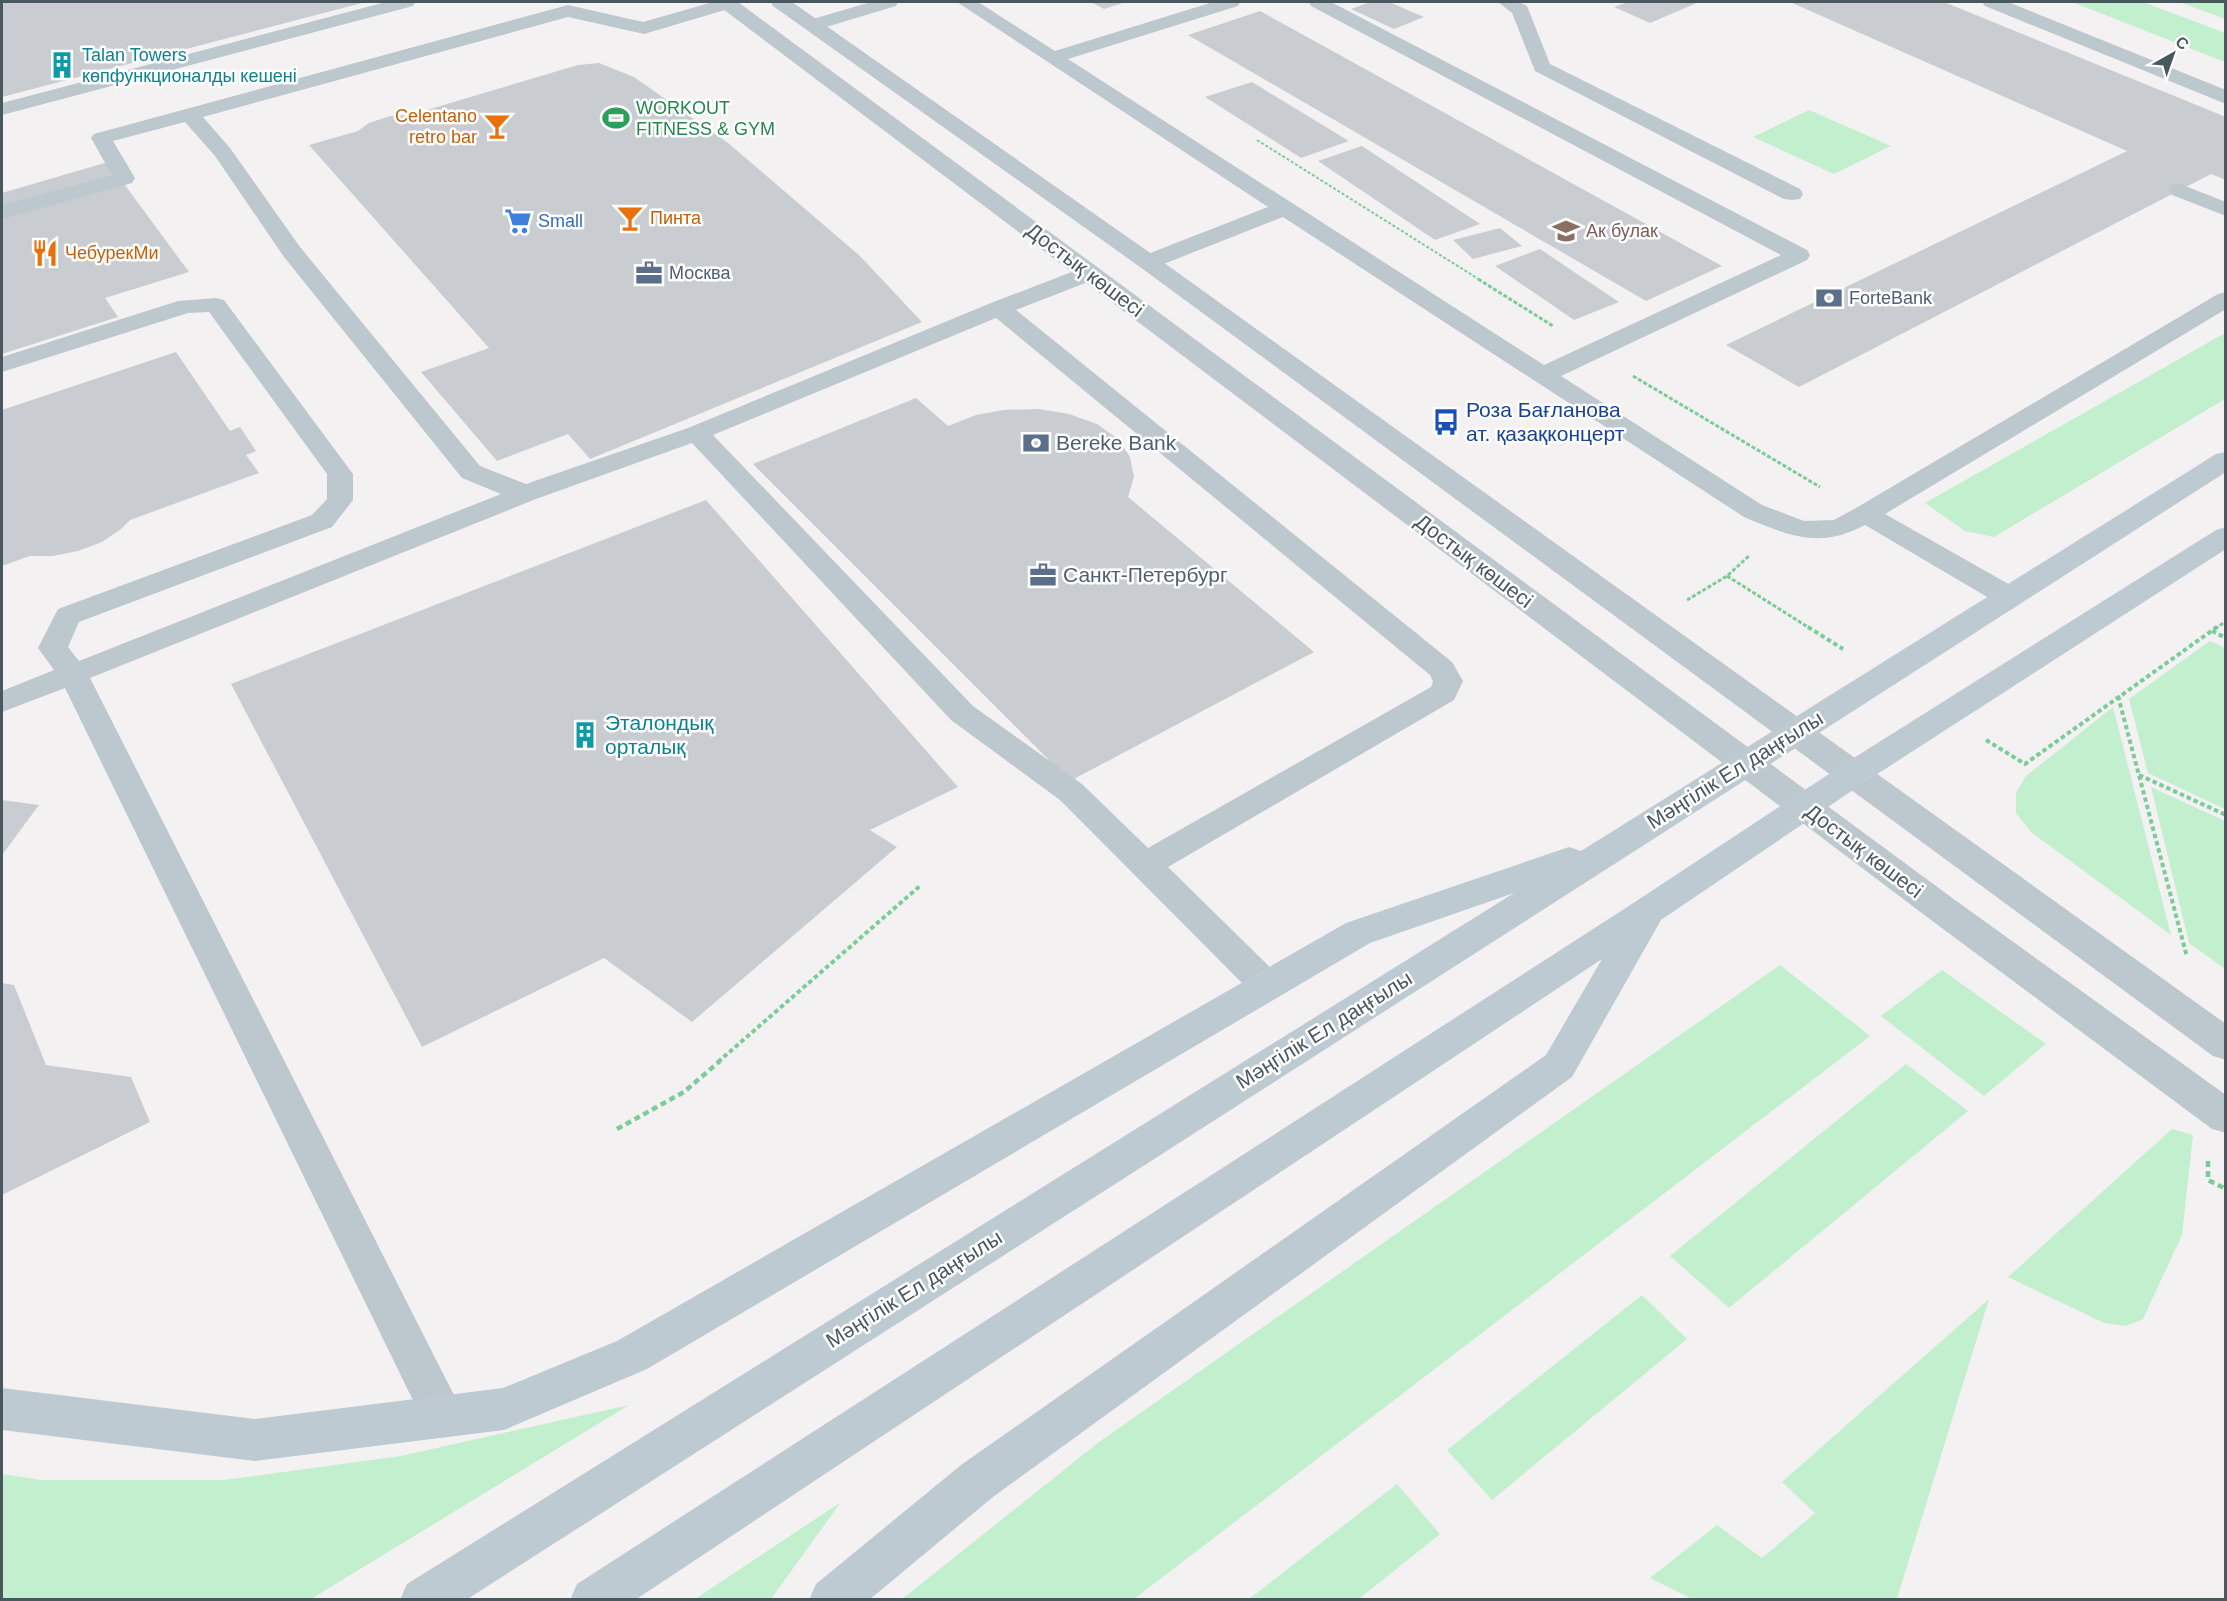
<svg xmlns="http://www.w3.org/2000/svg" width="2227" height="1601" viewBox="0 0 2227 1601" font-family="Helvetica,sans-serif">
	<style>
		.green { fill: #c2efcd }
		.building { fill: #c9cdd1 }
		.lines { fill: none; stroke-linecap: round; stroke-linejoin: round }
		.path-far3 { stroke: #7acd99; stroke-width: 2; stroke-dasharray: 3 2; stroke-linecap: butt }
		.path-far2 { stroke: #7acd99; stroke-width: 3; stroke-dasharray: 4 2; stroke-linecap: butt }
		.path-far1 { stroke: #7acd99; stroke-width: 4; stroke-dasharray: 4.5 3; stroke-linecap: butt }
		.path { stroke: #7acd99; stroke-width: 4.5; stroke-dasharray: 6 4; stroke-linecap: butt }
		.service { fill: #bdc8ce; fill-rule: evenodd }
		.minor { fill: #bdc8ce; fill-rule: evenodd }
		.tertiary { fill: #bdc8ce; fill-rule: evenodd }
		.secondary { fill: #becad2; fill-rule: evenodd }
		.labels { text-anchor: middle; stroke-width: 5; stroke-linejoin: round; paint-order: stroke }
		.far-culture-label { font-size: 18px; fill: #0d838f; stroke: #fff; text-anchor: start }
		.far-leisure-label { font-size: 18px; fill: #27864d; stroke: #fff; text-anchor: start }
		.far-food-label { font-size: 18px; fill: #c56008; stroke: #fff; text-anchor: start }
		.far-shop-label { font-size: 18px; fill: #366cbe; stroke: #fff; text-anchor: start }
		.far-education-label { font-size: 18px; fill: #785e54; stroke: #fff; text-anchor: start }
		.far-service-label { font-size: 18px; fill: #4e5e75; stroke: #fff; text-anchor: start }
		.street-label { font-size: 21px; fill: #49585f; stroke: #fff }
		.transit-label { font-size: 21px; fill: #164399; stroke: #fff; text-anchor: start }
		.service-label { font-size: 21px; fill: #4e5e75; stroke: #fff; text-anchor: start }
		.culture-label { font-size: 21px; fill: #0d838f; stroke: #fff; text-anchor: start }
	</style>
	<rect width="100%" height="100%" fill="#f4f1f2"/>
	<!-- green -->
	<g class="green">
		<polygon points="2072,2 2143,2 2225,33 2225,62"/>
		<polygon points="2179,2 2225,2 2225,19"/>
		<polygon points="1809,110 1891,146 1834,174 1753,137"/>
		<polygon points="2225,333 2225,399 1994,537 1965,531 1925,503"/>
		<polygon points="2210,641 2225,648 2225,809 2148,773 2129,699"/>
		<polygon points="2113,707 2171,935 2031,832 2016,813 2016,793 2026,776"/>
		<polygon points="2151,787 2225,821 2225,969 2189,943"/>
		<polygon points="1780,965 1870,1036 1134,1599 902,1599 1099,1442"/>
		<polygon points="1942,970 2046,1044 1984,1096 1881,1016"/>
		<polygon points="1906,1064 1968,1111 1729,1308 1670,1256"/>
		<polygon points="2172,1129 2193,1135 2182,1235 2143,1319 2126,1326 2104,1323 2008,1277"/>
		<polygon points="1642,1295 1687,1339 1492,1500 1447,1450"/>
		<polygon points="1989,1299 1897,1599 1692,1599 1650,1578 1717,1525 1762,1558 1815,1513 1782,1482"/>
		<polygon points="629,1405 311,1599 2,1599 2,1474 41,1480 224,1480 401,1456"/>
		<polygon points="1397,1484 1440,1534 1359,1599 1249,1599"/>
		<polygon points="841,1502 771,1599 695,1599"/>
	</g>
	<!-- building -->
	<g class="building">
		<polygon points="2,2 366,2 2,97"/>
		<polygon points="1091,2 1126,2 1104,9"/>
		<polygon points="1370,2 1389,2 1424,17 1394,29 1351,9"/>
		<polygon points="1628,2 1699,2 1650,23 1614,7"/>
		<polygon points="1790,2 1944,2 2226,117 2226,180 2211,174 1799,387 1726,345 2127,151"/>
		<polygon points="1260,11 1722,266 1646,301 1188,35"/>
		<polygon points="599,63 634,77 728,143 860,256 922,322 590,459 568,434 497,461 421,372 489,348 309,145 358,131 369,123 390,116 410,115 578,65"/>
		<polygon points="1252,82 1349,141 1301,158 1205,97"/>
		<polygon points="1362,146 1480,224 1435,240 1318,161"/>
		<polygon points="108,162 189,272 105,298 118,317 2,354 2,193"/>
		<polygon points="1500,228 1522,246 1473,259 1453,240"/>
		<polygon points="1540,249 1619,302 1574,320 1495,266"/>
		<polygon points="176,352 230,431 240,427 256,451 246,455 259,473 130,520 121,529 102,542 78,551 53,556 30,556 2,566 2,410"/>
		<polygon points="916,398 948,426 976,415 1003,410 1039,409 1069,414 1097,424 1118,439 1130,457 1134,477 1128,497 1314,652 1070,781 753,464"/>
		<polygon points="706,500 958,787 870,830 897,847 692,1022 604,958 422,1047 231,684"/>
		<polygon points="2,800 39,805 2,855"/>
		<polygon points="2,983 14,985 46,1065 131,1077 150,1122 2,1195"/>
	</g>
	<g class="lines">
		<!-- path-far3 -->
		<polyline class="path-far3" points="1257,140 1480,280"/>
		<!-- path-far2 -->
		<g class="path-far2">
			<polyline points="1478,279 1553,326"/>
			<polyline points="1633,376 1820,487"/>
			<polyline points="1727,576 1811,629"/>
			<polyline points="1687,600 1727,576 1750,555"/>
			<polyline points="2215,629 2226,621"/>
		</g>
		<!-- path-far1 -->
		<g class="path-far1">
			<polyline points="1808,627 1843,649"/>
			<polyline points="2212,631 2226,638"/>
			<polyline points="2118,696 2187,957"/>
			<polyline points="1986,740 2025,764 2217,627"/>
			<polyline points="2139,775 2226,815"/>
			<polyline points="718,1062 921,885"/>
		</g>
		<!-- path -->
		<g class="path">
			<polyline points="617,1129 684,1092 720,1061"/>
			<polyline points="2208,1161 2208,1180 2226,1189"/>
		</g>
		<!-- service -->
		<g class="service">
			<polygon points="386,2 415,2 413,6 2,115 2,103"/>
			<path d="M713,2l24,1 -2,4 -91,27 -76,-17 -365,100 27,31 70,99 180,219 46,18 162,-56 303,-125 91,-35 8,-2 8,2 3,5 -3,5 -82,32 436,352 11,19 -9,19 -286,167 111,109 5,10 -5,10 -12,4 -12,-4 -195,-196 -109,-80 -259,-277 -156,56 -446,179 368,725 6,14 -6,14 -15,6 -15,-6 -363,-743 -63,24v-21l52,-21 -16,-22 20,-39 254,-94 15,-16v-25l-118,-162 -21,1 -186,59v-15l176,-56 38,-3 8,2 129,174v26l-21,27 -253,95 -11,25 11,14 422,-167 -39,-16 -178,-221 -69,-101 -30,-34 -72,19 22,37 -3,5 -130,36v-14l110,-30 -21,-37 3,-4 474,-129 75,17zM996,318l434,357 3,6 -2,6 -283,161 -66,-64 -109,-78 -260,-271z"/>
			<polygon points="871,2 898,2 896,6 813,31 806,29 804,25 806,21"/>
			<path d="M957,2h21l77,49 158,-49h27l-2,4 -170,53 476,306 237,-110 -470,-249 -2,-4h22l476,248 3,5 -3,5 -246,116 201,129 42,16 30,-1 22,-12 362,-214 8,-2v17l-341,205 134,76 4,7 -4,7 -10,2 -10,-2 -134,-79c-47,25 -77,10 -121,-8l-461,-300 -127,50 -8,2 -8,-2 -3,-5 3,-5 128,-50z"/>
			<polygon points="1498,2 1519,2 1527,6 1550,64 1800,189 1803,194 1800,199 1792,200 1784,199 1535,71 1512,13"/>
			<polygon points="2180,184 2226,202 2226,216 2172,195 2169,190 2172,185"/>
		</g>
		<!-- minor -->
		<polygon class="minor" points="1982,2 2008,2 2226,90 2226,104 1985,6"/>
		<!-- tertiary -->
		<g class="tertiary">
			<polygon points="717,2 738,2 1955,900 2226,1095 2226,1133 2212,1129 1931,920 719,6"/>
			<polygon points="771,2 792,2 1156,257 2226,1024 2226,1060 2213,1056 1140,267 773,6"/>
		</g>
		<!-- secondary -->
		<g class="secondary">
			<polygon points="2226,452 2226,472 466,1600 400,1600 407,1584 1514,893 1370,943 647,1369 504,1430 255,1461 2,1430 2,1388 255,1419 503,1388 617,1341 1346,923 1569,847 1581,851 2216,454"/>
			<polygon points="2226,527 2226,549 1865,782 1661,920 1572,1077 993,1497 869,1600 809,1600 816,1584 961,1465 1546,1055 1602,959 635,1600 570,1600 577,1584 1638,900 1841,766 2216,530"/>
		</g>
	</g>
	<!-- icons -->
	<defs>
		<symbol id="building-bare" viewBox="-9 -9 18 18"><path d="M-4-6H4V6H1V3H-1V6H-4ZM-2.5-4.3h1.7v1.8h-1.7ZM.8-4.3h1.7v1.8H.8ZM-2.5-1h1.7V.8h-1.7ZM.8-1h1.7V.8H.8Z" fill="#0f9aa8" stroke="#fff" stroke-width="2.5" paint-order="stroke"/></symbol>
		<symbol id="stadium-bare" viewBox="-9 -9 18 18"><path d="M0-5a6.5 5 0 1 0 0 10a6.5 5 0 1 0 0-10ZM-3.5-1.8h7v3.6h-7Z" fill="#2e9e5b" stroke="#fff" stroke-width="2.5" paint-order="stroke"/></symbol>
		<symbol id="bar-bare" viewBox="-9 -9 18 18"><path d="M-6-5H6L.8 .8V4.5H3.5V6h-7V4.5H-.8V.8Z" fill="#e8710a" stroke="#fff" stroke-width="2.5" paint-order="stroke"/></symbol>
		<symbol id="supermarket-bare" viewBox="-9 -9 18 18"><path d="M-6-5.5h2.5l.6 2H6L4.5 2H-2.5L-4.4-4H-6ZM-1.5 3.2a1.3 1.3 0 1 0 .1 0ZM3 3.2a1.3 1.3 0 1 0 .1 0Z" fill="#3f7fe0" stroke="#fff" stroke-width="2.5" paint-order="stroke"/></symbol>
		<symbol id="school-bare" viewBox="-9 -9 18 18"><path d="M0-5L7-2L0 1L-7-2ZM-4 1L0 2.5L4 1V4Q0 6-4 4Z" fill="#8d6e63" stroke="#fff" stroke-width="2.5" paint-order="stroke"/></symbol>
		<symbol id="restaurant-bare" viewBox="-9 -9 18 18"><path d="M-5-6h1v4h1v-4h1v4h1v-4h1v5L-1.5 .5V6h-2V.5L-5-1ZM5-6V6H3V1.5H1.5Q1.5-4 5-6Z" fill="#e8710a" stroke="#fff" stroke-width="2.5" paint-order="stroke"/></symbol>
		<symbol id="office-bare" viewBox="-9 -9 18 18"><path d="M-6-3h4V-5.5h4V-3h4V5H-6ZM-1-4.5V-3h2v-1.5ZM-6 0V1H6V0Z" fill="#5c6f8a" stroke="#fff" stroke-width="2.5" paint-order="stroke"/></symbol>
		<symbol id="bank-bare" viewBox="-9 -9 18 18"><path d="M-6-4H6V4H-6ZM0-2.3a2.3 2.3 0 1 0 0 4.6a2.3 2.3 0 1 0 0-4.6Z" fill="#5c6f8a" stroke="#fff" stroke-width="2.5" paint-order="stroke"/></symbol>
		<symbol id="bus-bare" viewBox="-9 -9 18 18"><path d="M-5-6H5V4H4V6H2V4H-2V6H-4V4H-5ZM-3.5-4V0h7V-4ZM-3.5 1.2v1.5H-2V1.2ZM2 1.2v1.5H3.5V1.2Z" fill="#1a4fb4" stroke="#fff" stroke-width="2.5" paint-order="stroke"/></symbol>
	</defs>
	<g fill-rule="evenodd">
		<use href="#building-bare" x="43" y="46" width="38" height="38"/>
		<use href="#stadium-bare" x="597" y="99" width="38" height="38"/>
		<use href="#bar-bare" x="478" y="107" width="38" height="38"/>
		<use href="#bar-bare" x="611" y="199" width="38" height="38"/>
		<use href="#supermarket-bare" x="499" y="202" width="38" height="38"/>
		<use href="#school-bare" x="1547" y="212" width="38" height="38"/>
		<use href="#restaurant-bare" x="26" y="234" width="38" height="38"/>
		<use href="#office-bare" x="630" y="254" width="38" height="38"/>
		<use href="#bank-bare" x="1810" y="279" width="38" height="38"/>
		<use href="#bus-bare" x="1427" y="403" width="38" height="38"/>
		<use href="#bank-bare" x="1017" y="424" width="38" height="38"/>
		<use href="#office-bare" x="1024" y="556" width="38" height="38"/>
		<use href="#building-bare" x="566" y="716" width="38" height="38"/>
	</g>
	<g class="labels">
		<!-- far-culture labels -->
		<g class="far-culture-label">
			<text x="82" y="61">Talan Towers<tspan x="82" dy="21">көпфункционалды кешені</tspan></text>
		</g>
		<!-- far-leisure labels -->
		<g class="far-leisure-label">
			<text x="636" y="114">WORKOUT<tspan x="636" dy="21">FITNESS &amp; GYM</tspan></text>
		</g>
		<!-- far-food labels -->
		<g class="far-food-label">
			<text x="477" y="122" text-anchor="end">Celentano<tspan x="477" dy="21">retro bar</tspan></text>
			<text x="650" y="224">Пинта</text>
			<text x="65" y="259">ЧебурекМи</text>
		</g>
		<!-- far-shop labels -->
		<g class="far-shop-label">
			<text x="538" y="227">Small</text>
		</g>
		<!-- far-education labels -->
		<g class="far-education-label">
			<text x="1586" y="237">Ак булак</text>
		</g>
		<!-- far-service labels -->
		<g class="far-service-label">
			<text x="669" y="279">Москва</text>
			<text x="1849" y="304">ForteBank</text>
		</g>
		<!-- street labels -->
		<g class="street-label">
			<text transform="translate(1085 270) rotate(37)" y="7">Достық көшесі</text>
			<text transform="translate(1474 561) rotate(37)" y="7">Достық көшесі</text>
			<text transform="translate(1735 770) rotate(-32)" y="7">Мәңгілік Ел даңғылы</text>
			<text transform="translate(1864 851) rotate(37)" y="7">Достық көшесі</text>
			<text transform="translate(1324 1030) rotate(-32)" y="7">Мәңгілік Ел даңғылы</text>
			<text transform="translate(914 1289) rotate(-32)" y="7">Мәңгілік Ел даңғылы</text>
		</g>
		<!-- transit labels -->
		<g class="transit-label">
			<text x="1466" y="417">Роза Бағланова<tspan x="1466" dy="24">ат. қазақконцерт</tspan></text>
		</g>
		<!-- service labels -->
		<g class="service-label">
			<text x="1056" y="450">Bereke Bank</text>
			<text x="1063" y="582">Санкт-Петербург</text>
		</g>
		<!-- culture labels -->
		<g class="culture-label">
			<text x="605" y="730">Эталондық<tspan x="605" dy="24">орталық</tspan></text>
		</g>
	</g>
	<!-- border -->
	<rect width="2227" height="1601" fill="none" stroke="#49585f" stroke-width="6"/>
	<!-- north arrow -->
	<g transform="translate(2173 54) rotate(40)" stroke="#ffffff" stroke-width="4.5" paint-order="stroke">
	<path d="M0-4.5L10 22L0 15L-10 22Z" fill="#49585f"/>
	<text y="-9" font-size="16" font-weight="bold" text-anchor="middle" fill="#49585f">С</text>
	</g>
</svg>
